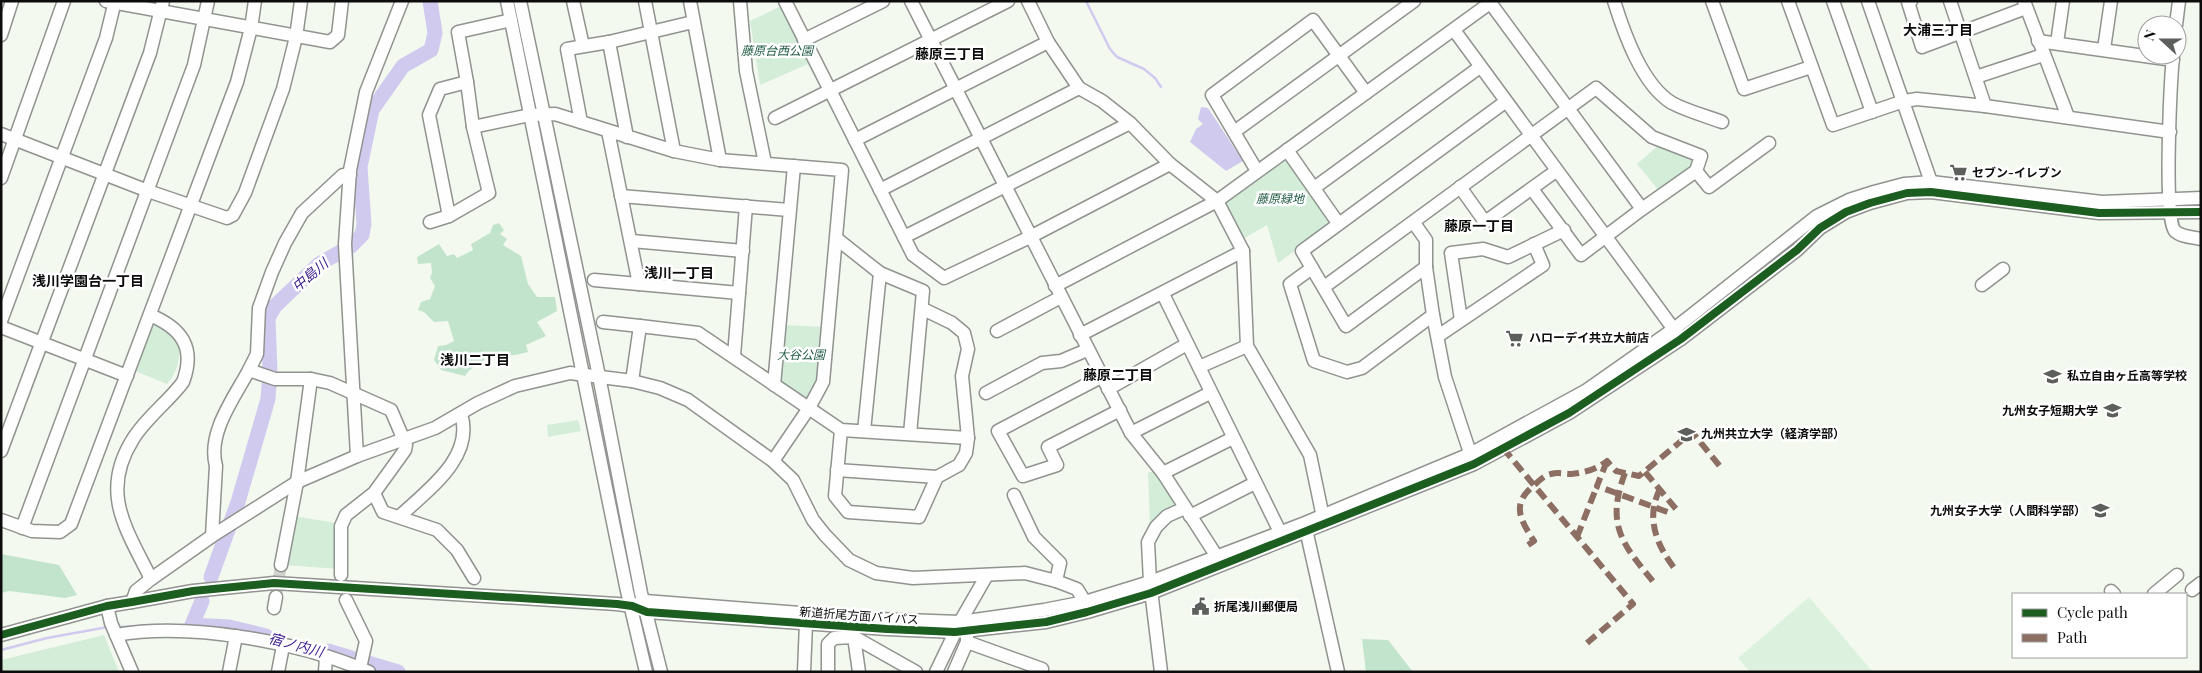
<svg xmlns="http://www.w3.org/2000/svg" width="2202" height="673" viewBox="0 0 2202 673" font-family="'Playfair Display','Noto Sans JP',serif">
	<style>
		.green { fill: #d4edd9 }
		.forest { fill: #c2e4cc }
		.pitch { fill: #ddf2de }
		.water { fill: #d0caef }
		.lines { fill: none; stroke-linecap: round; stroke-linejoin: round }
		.stream { stroke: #d0caef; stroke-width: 2.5 }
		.river { stroke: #d0caef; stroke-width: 15 }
		.minor-tunnel { stroke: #d1d5ce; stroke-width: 12; stroke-dasharray: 12 6; stroke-linecap: butt }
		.minor-casing { stroke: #90938f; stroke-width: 15 }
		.minor { stroke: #fdfefd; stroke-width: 12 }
		.quiet { stroke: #8d6e63; stroke-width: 6; stroke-dasharray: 12 6; stroke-linecap: butt }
		.cycleway-casing { stroke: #fff; stroke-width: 11 }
		.cycleway { stroke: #1b5e20; stroke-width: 8 }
		.labels { text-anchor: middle; stroke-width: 5; stroke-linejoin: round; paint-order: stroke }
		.park-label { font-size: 12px; font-style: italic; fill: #235c46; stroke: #fff }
		.poi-label { font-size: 12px; font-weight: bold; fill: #0c0c0c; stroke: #fff; text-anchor: start }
		.street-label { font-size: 12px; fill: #0c0c0c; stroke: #fff }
		.neighbourhood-label { font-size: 14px; font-weight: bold; fill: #0c0c0c; stroke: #fff }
		.water-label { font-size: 14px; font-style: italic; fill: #3e2290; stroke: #fff }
	</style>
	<rect width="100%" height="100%" fill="#f4f9f0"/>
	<!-- green -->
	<g class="green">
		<polygon points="781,6 808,64 760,85 750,21"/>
		<polygon points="1660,144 1696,159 1694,168 1660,192 1637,164"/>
		<polygon points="1286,157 1335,222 1278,263 1267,225 1243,239 1224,201"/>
		<path d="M158,324c4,3 10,6 13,9 14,15 8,38 -4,51l-32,-13 16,-44z"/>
		<polygon points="785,325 823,327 817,382 807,402 779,383"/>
		<polygon points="578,420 581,431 548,437 547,425"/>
		<polygon points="1153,471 1178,507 1150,527 1148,473"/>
		<polygon points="294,516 336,523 338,569 285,565"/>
		<polygon points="104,635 119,672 1,672 1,660"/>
	</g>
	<!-- forest -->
	<g class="forest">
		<path d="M499,223l5,7 -4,4 7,5 -4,6 18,11 7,28 9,13h18l2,14 -20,11 9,14 -20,9 2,7c-14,4 -27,5 -40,4 -7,9 -18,11 -23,20l-24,-6 -7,-10 4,-14 8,-1 8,-4 -6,-20 -14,1 -10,-10 -6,-2 3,-8 9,-3 5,-13 -5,-8 2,-6 -1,-9 -13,1 -1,-7 22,-13 8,12 7,-2 3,4 16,-8 -2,-6 19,-11 3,-8z"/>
		<polygon points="1,554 59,565 77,595 65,598 9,591 1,593"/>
		<polygon points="1362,639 1388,640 1413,672 1366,672"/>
	</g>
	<!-- pitch -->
	<polygon class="pitch" points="1809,597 1873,672 1750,672 1738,658"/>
	<!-- water -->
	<polygon class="water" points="1201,107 1208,108 1243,161 1226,171 1190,142 1196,129 1203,124 1198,119"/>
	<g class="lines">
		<!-- stream -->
		<g class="stream">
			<polyline points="1086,1 1110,49 1117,57 1144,69 1155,78 1161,87"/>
			<polyline points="181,625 192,625"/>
			<polyline points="116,627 145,626"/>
			<polyline points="1,650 47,638 108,627"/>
		</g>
		<!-- river -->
		<g class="river">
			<polyline points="211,577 238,502 268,399 270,372 268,318 275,306 319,264 351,246 362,235 364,224 360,167 372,110 403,66 431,50 435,33 430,1"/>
			<polyline points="202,601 192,625 229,627 266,636"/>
			<polyline points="328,651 398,672"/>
		</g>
		<!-- minor-tunnel -->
		<polyline class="minor-tunnel" points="276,597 281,565"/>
		<defs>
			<g id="minor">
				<polyline points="106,1 330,42 338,35 342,1"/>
				<polyline points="507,1 627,591 646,672"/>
				<polyline points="520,1 599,376 641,593 661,672"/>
				<polyline points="573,1 583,46"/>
				<polyline points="645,1 674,151"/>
				<polyline points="690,1 720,160"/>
				<polyline points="740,1 746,71 765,163"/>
				<polyline points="785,1 913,255 944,278 1030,237 1170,164"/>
				<polyline points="911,1 1131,433 1163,473 1221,563"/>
				<polyline points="1028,1 1048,42 1079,88 1102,101 1130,123 1170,164 1217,201 1243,251 1247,346 1310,455 1324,522"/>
				<polyline points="1489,1 1642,209 1581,255 1532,189"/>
				<path d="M1614,1c10,32 28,84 58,102 15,8 34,13 50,19"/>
				<polyline points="1712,1 1744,89 1811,67"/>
				<polyline points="1788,1 1833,125 1904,101 1917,99 1985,106"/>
				<polyline points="1833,1 1872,112"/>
				<polyline points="1868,1 1931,182 1931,188"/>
				<polyline points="1911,1 1908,2 1922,47 2026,8"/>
				<polyline points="1950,1 1985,106 2170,132"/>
				<polyline points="2024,1 2068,117"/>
				<polyline points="2176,25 2179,1"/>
				<polyline points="1454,30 1678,335"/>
				<polyline points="1,35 12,1"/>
				<polyline points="804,40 883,1"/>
				<polyline points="2038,41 2173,60"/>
				<polyline points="609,42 627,137"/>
				<polyline points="2057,43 2063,1"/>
				<polyline points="2104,49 2111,1"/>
				<path d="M2173,55c-2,23 -10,165 2,176 6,6 18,6 26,8"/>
				<polyline points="1976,77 2043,55"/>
				<polyline points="467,82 458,32 511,20"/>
				<polyline points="775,118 1008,1"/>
				<polyline points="581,122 567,49 609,42 693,22"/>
				<polyline points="608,131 639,284"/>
				<polyline points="1234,132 1414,1"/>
				<polyline points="1,134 148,191 227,218 233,215 245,193 283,89 296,37 301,1"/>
				<polyline points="855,140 1048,42"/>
				<polyline points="1287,150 1338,223"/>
				<polyline points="1257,171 1212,95 1313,20 1366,93"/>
				<polyline points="1696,171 1709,187 1769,143"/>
				<polyline points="1,178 64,1"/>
				<polyline points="1460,187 1485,222 1556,171"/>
				<polyline points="1314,188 1480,67"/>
				<polyline points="880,190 1079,88"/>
				<polyline points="621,196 789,210"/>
				<polyline points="449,216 429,115 440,89 467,82 473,127"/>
				<polyline points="430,222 449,216 489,193 473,127 530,115 555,114 674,151 720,160 842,170 823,382 809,408 773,461"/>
				<polyline points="904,237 1130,123"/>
				<polyline points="837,239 880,273 923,291 910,434"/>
				<polyline points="632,241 743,251"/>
				<polyline points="1426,267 1346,326 1302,251 1505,102"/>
				<polyline points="1312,268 1290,284 1314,361 1347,372 1362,368 1433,315 1426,267 1426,240 1414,223"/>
				<polyline points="594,280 739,293"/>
				<polyline points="1982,285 2003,269"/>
				<polyline points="1055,286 1217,201 1490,3"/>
				<polyline points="1324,287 1596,88 1652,137 1701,156 1696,171 1642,209"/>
				<polyline points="1163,294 1283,538"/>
				<path d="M150,315c31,13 46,32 33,67 -15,20 -37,36 -50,57 -34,54 -6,91 18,140"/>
				<polyline points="1433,315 1445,377 1473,462"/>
				<polyline points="1461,320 1451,253 1483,249 1508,257 1564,230"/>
				<polyline points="1,321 106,38 115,1"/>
				<polyline points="603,322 640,326"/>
				<polyline points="1,327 127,376"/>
				<polyline points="997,331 1061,297"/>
				<polyline points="1080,335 1243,251"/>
				<polyline points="1438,336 1543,265 1534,244"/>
				<polyline points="734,356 746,206"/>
				<polyline points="1199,367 1247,346"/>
				<polyline points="249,370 257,354 259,308 272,272 285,243 302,213 343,175 350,175"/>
				<polyline points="1101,377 998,431 1023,476 1057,465 1048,447 1120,410"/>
				<polyline points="311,379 330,383 391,410 406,445 405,450 374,493 346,515 341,526 341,575"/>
				<polyline points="632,381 640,326 698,333 841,430 968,438"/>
				<polyline points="774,385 794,166"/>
				<polyline points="1108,389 1187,344"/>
				<polyline points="986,393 1042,363 1061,361 1087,350"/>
				<polyline points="841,430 835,496 848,512 919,517 937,477 959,465 966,453 968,438 962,376 968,349 964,333 952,323 923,309"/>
				<polyline points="864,431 880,273"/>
				<polyline points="1131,433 1210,393"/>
				<polyline points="1,451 150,53 163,1"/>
				<polyline points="357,456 345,244 350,170 366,92 402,1"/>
				<polyline points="837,470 937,477"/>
				<polyline points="1163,473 1233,438"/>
				<polyline points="374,493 383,512 437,530 457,550 474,578"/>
				<polyline points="1014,495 1034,537 1060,563 1056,581"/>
				<polyline points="1190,516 1255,483"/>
				<path d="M399,517c27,-26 76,-59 62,-103"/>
				<polyline points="1,520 32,531 60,532 71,524 237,82 251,28 255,1"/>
				<polyline points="1305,525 1338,672"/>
				<polyline points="22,528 194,65 208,1"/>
				<path d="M212,536l4,-70c-9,-33 18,-68 33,-96l26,9h36l-14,103 -16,83"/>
				<polyline points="2192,590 2201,583"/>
				<polyline points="2111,591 2114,594"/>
				<polyline points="2154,594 2177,575"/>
				<polyline points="346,600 366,641 360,668"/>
				<polyline points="132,602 136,591 151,579 212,536 297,482 357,456 435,428 478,403 515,386 570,373 632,381 660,388 688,400 773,461 793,480 813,520 825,535 849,560 876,573 913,578 1025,573 1056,581 1077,589 1085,602 1086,607"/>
				<polyline points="107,606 111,623 132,672"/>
				<polyline points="632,606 645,601 877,619 960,622 1044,610 1085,602 1150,582 1305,523 1470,454 1587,390 1674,329 1817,216 1849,200 1874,192 1904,184 1931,182 2102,202 2201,198"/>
				<polyline points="274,608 276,597"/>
				<polyline points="1,635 107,606 132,602 193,591 274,583 617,604 632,606 647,612 887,629 955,632 1046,622 1087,612 1151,593 1474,464 1569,413 1681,339 1797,250 1820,228 1846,212 1870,203 1907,193 1931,192 2099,213 2201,212"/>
				<path d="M116,635c74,-13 184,7 253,37"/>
				<polyline points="967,642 1042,669"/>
				<polyline points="229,672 236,636"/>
				<polyline points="278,672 283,646"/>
				<polyline points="325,672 326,657"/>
				<polyline points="804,672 806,623"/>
				<polyline points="828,672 828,644 834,638 854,637"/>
				<polyline points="859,672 854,637 916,672"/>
				<polyline points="936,672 960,622 987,575"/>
				<polyline points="954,672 967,642 967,634"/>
				<polyline points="1161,672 1150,582 1148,542 1156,527 1167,516 1185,508"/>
			</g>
		</defs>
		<!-- minor casing -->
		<use href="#minor" class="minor-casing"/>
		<!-- minor -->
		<use href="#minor" class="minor"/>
		<!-- quiet -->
		<g class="quiet">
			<polyline points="1503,448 1633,604 1587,643"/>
			<polyline points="1607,461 1597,486 1670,513"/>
			<polyline points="1645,472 1676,509"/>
			<path d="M1625,473c-20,53 -2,72 31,112"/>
			<path d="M1660,489c-15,29 -3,57 15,80"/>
			<polyline points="1577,537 1597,486"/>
			<path d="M1528,545l6,-4c-13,-20 -23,-36 -2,-54 6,-5 12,-12 19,-13 7,-2 14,0 20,0 13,-1 26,-5 36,-13l9,10 23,5 53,-44 31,38"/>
		</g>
		<defs>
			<polyline id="cycleway" points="1,635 107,606 132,602 193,591 274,583 617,604 632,606 647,612 887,629 955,632 1046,622 1087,612 1151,593 1474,464 1569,413 1681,339 1797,250 1820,228 1846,212 1870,203 1907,193 1931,192 2099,213 2201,212"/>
		</defs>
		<!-- cycleway casing -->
		<use href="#cycleway" class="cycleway-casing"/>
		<!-- cycleway -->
		<use href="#cycleway" class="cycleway"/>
	</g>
	<!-- icons -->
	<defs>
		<symbol id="supermarket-bare" viewBox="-9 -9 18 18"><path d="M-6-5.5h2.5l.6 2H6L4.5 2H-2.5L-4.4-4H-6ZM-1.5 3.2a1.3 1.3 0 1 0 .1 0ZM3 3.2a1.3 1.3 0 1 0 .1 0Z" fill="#5d5f5c" stroke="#fff" stroke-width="2.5" paint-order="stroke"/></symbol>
		<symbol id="school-bare" viewBox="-9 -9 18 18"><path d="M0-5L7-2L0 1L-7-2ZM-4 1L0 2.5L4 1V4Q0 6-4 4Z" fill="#5d5f5c" stroke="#fff" stroke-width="2.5" paint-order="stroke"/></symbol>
		<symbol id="university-bare" viewBox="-9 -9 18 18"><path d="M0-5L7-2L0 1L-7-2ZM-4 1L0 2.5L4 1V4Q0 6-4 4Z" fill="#5d5f5c" stroke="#fff" stroke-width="2.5" paint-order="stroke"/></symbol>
		<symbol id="civic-bare" viewBox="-9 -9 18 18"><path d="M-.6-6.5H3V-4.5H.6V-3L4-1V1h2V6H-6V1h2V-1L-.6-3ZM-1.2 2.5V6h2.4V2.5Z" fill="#5d5f5c" stroke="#fff" stroke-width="2.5" paint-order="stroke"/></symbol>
	</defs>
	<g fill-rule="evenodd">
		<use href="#supermarket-bare" x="1946" y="160" width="25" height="25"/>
		<use href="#supermarket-bare" x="1502" y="326" width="25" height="25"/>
		<use href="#school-bare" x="2040" y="364" width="25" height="25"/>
		<use href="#university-bare" x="2100" y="398" width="25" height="25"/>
		<use href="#university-bare" x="1674" y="422" width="25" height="25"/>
		<use href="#university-bare" x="2088" y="498" width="25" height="25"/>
		<use href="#civic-bare" x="1188" y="594" width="25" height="25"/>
	</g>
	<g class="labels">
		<!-- park labels -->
		<g class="park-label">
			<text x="777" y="55">藤原台西公園</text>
			<text x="1280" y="203">藤原緑地</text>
			<text x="801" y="359">大谷公園</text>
		</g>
		<!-- poi labels -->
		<g class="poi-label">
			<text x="1972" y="177">セブン-イレブン</text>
			<text x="1529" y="342">ハローデイ共立大前店</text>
			<text x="2067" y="380">私立自由ヶ丘高等学校</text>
			<text x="2098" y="415" text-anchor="end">九州女子短期大学</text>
			<text x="1701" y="438">九州共立大学（経済学部）</text>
			<text x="2086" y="515" text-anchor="end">九州女子大学（人間科学部）</text>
			<text x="1214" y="611">折尾浅川郵便局</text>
		</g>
		<!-- street labels -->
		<g class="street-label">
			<text transform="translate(859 616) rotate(4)" y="4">新道折尾方面バイパス</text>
		</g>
		<!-- neighbourhood labels -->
		<g class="neighbourhood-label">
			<text x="1938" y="35">大浦三丁目</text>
			<text x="950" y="59">藤原三丁目</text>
			<text x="1479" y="231">藤原一丁目</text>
			<text x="679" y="278">浅川一丁目</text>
			<text x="88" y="286">浅川学園台一丁目</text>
			<text x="475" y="365">浅川二丁目</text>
			<text x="1118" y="380">藤原二丁目</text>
		</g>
		<!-- water labels -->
		<g class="water-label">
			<text transform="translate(310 275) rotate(-40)" y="5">中島川</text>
			<text transform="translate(296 645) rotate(15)" y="5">宿ノ内川</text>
		</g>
	</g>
	<!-- border -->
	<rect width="2202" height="673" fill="none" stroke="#0c0c0c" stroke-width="5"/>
	<!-- legend -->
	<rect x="2012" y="593" width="175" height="65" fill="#ffffff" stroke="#9e9e9e"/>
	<rect x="2022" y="609" width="25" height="8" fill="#1b5e20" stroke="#9e9e9e"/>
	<text x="2057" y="618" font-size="15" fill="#0c0c0c">Cycle path</text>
	<rect x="2022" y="634" width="25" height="8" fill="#8d6e63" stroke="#9e9e9e"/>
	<text x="2057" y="643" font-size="15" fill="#0c0c0c">Path</text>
	<!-- north arrow -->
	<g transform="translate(2162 40) rotate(291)"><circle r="24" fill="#ffffff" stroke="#9e9e9e"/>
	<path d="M0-4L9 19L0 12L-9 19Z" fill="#5d5f5c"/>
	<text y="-8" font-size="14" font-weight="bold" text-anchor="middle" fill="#0c0c0c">N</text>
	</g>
</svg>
